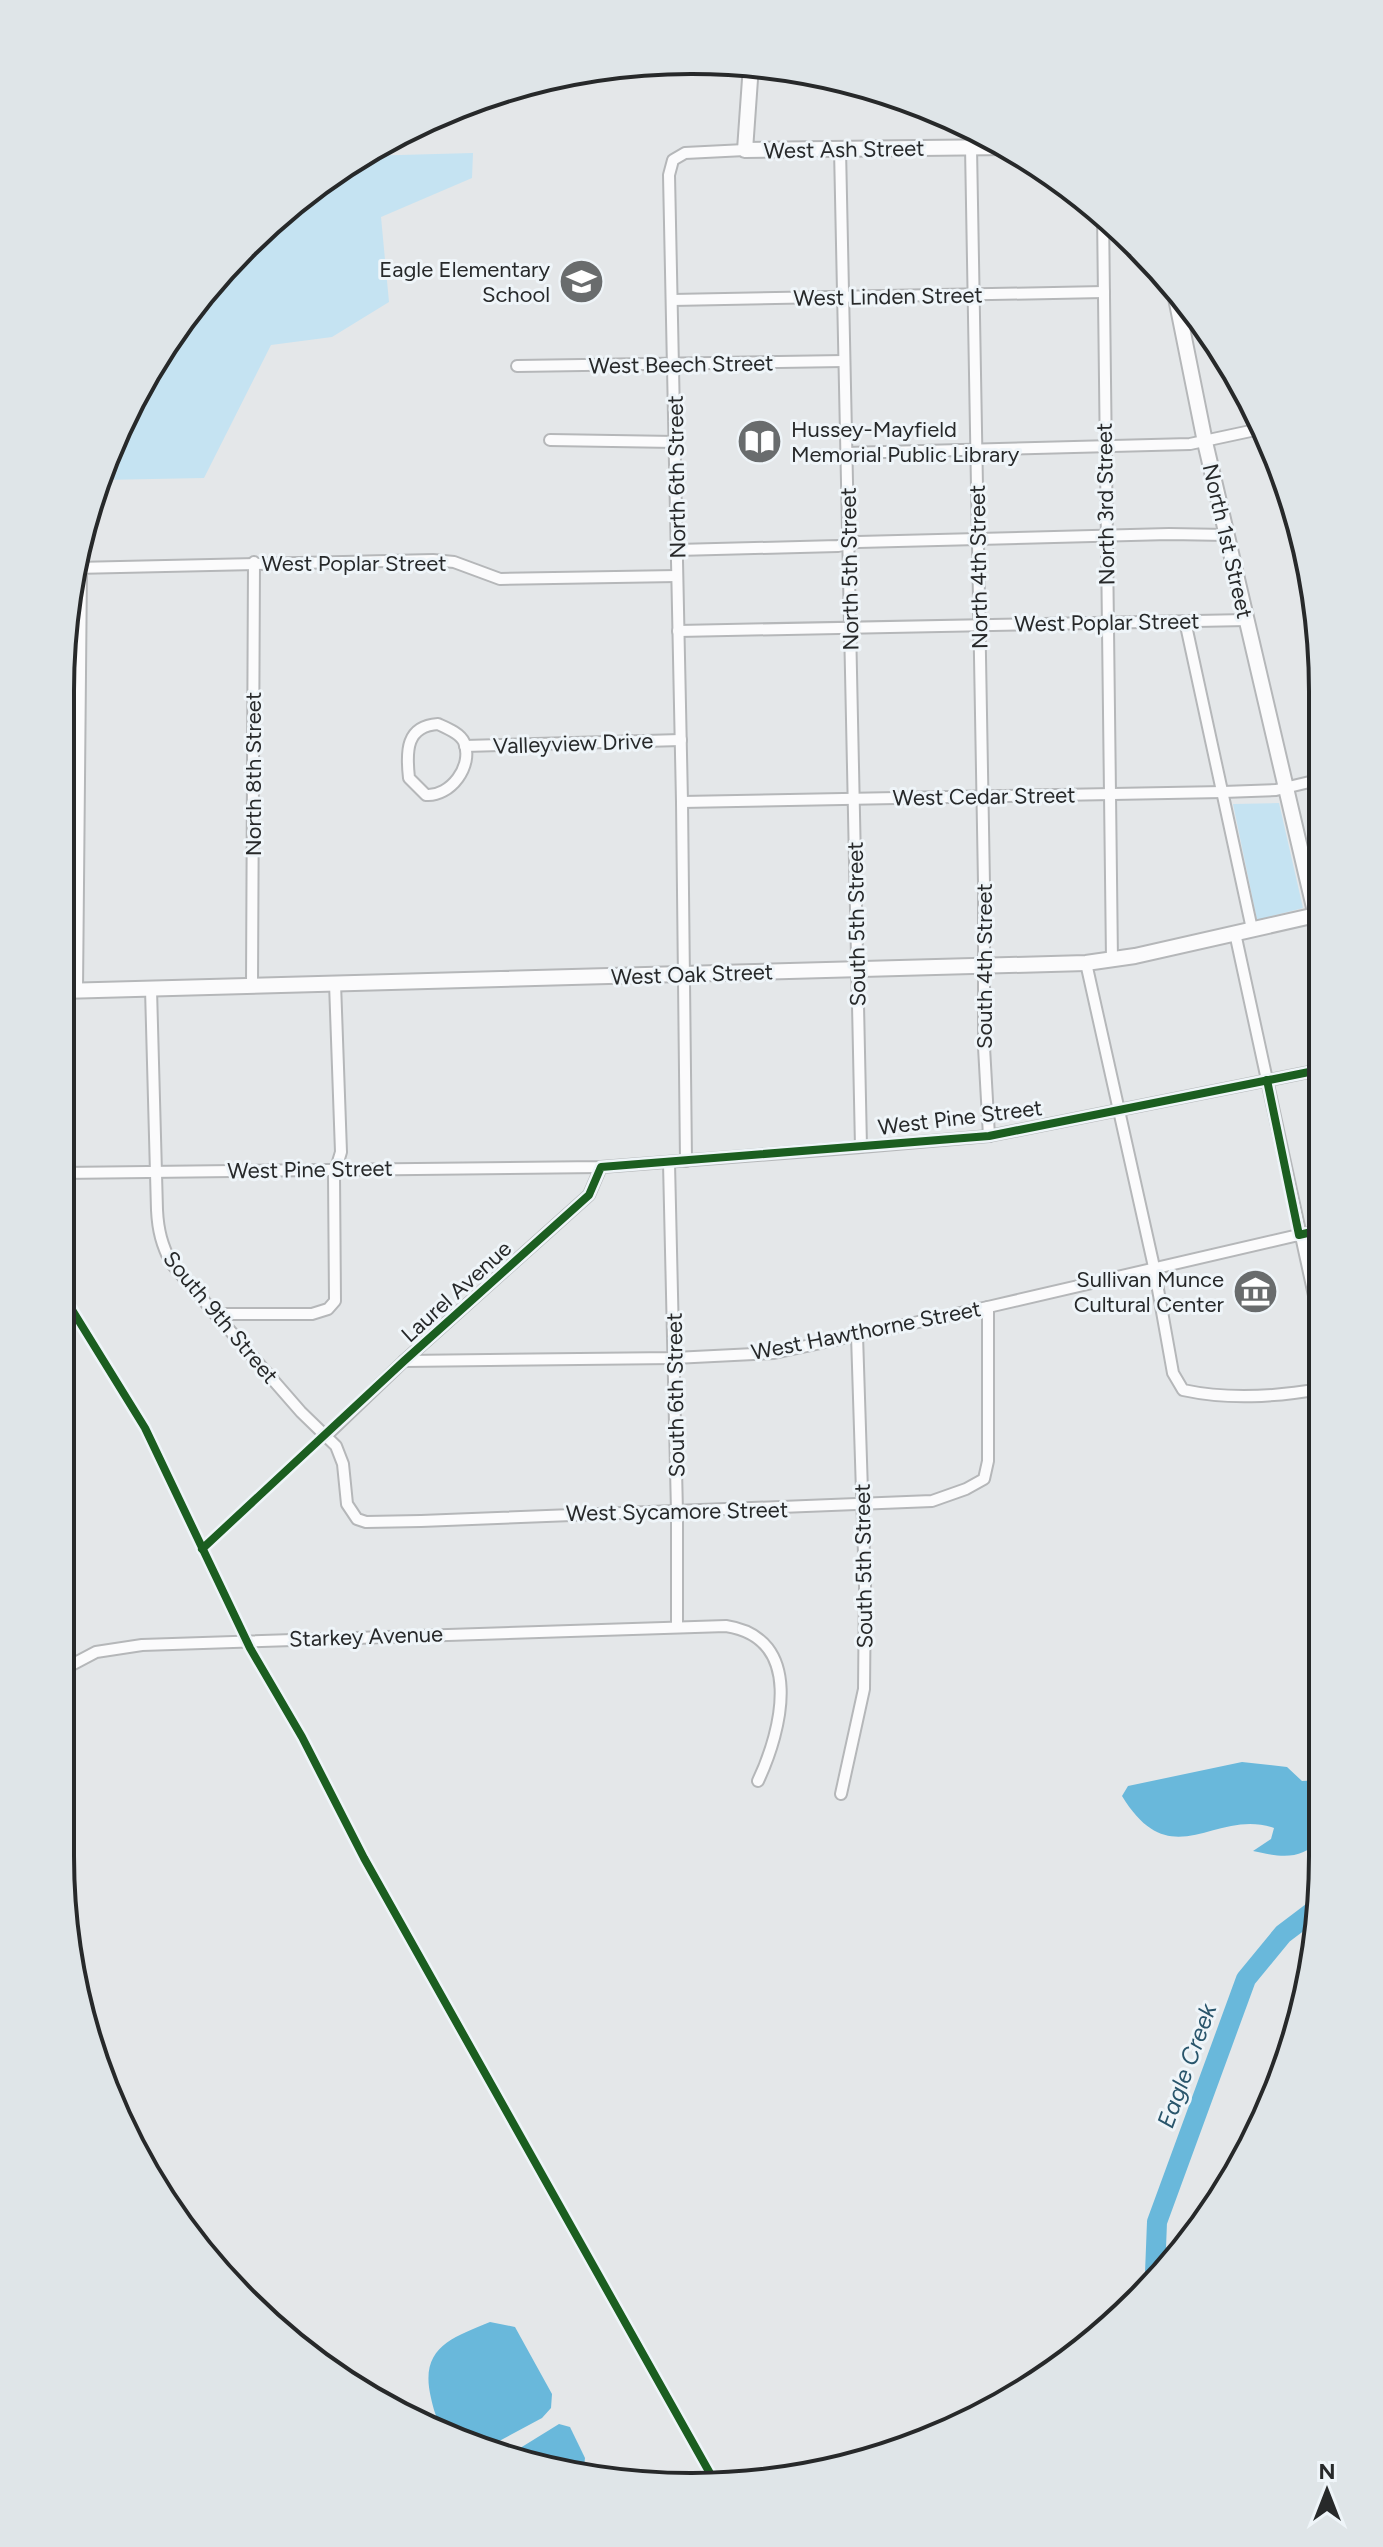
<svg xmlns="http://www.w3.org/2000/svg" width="1383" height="2547" viewBox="0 0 1383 2547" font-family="Figtree,sans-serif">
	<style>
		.green { fill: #c5e3f2 }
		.water { fill: #69b8db }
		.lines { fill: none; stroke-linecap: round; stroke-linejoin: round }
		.river { stroke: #69b8db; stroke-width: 20 }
		.street-casing { stroke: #b5b7b9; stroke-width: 14 }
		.secondary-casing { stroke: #b5b7b9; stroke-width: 18 }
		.street { stroke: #fbfbfc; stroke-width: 10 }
		.secondary { stroke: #fbfbfc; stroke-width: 14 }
		.cycleway-casing { stroke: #eff5f9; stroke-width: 13 }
		.cycleway { stroke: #1b5e20; stroke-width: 8 }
		.labels { text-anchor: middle; stroke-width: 6; stroke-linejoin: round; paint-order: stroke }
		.street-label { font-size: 22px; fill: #27292a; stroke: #eff5f9 }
		.poi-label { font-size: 22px; fill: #27292a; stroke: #eff5f9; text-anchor: end }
		.water-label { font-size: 24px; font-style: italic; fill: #29556b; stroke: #eff5f9 }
		.rim { fill: none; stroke: #27292a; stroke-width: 4 }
	</style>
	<rect width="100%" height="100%" fill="#e4e7e9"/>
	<!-- green -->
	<g class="green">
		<polygon points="473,153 472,178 381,217 389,302 332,337 271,345 204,478 101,480 144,376 216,275 307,191 363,156"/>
		<polygon points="1279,803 1303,908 1257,920 1233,804"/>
	</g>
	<!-- water -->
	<g class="water">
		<path d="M1242,1762l45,5 15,14 19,-1v59c-20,22 -41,18 -68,12l18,-12 3,-11c-59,-21 -102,50 -152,-32l6,-10z"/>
		<path d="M490,2322l25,5 37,67 -1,14 -9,10 -54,29c-11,-5 -38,-13 -45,-20 -7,-7 -10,-20 -12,-29 -12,-50 20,-60 59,-76z"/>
		<polygon points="559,2424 570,2427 585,2458 584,2467 579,2470 529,2466 507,2456"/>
	</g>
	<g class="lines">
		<!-- river -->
		<polyline class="river" points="1155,2273 1157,2222 1246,1979 1283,1934 1320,1906"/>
		<defs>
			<g id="street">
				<polyline points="971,147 984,884 984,1047 989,1136"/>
				<polyline points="840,149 861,1147"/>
				<polyline points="1103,214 1112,960"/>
				<polyline points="672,300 1104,292"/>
				<polyline points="517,366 844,361"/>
				<polyline points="550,440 675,442"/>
				<polyline points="846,453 1190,444 1260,429"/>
				<polyline points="677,550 838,546 858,542 1169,534 1227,535"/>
				<polyline points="75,568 433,560 454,562 500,579 677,576"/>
				<polyline points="1185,621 1252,929"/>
				<polyline points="678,631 1247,620"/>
				<path d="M438,724c9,4 22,9 26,18 10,24 -14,55 -38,53l-17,-17c-3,-27 -3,-52 29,-54z"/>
				<polyline points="465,746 681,740"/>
				<polyline points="682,802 1223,792 1276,790 1318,780"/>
				<polyline points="1235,933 1320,1323"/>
				<path d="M1086,963l68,304 19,106 10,17c46,10 91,7 137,-1"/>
				<polyline points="252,986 254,562"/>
				<path d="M151,989l6,221c1,21 5,35 14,53l130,149 35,34 7,18 4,40 10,15 9,3 55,-1 511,-20 34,-12 18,-10 4,-18v-154"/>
				<polyline points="77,990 81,568"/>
				<polyline points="686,1161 682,802 669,175 673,160 685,153 745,150"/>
				<polyline points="669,1163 677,1512 677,1627"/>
				<polyline points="61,1173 601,1167 861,1147 989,1136 1319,1070"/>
				<polyline points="215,1314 312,1314 328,1309 335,1301 334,1175 341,1152 335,983"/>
				<polyline points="404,1361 674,1358 774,1353 988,1307 1320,1230"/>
				<polyline points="326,1436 404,1361 589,1195 601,1167"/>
				<path d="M60,1671l36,-19 46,-7 584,-19c79,12 56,104 32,155"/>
				<polyline points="841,1794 864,1689 865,1586 857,1335"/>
			</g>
			<g id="secondary">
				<polyline points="751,65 745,150 1010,147"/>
				<polyline points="1175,293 1205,442 1319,929"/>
				<polyline points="61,991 1086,963 1135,956 1316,915"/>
			</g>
		</defs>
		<!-- street casing -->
		<use href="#street" class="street-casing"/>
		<!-- secondary casing -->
		<use href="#secondary" class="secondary-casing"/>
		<!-- street -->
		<use href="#street" class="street"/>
		<!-- secondary -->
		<use href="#secondary" class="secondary"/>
		<defs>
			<g id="cycleway">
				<polyline points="1267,1080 1299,1235 1320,1230"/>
				<polyline points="61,1292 145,1428 250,1648 302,1737 364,1858 716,2484"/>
				<polyline points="202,1549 404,1361 589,1195 601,1167 989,1136 1319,1070"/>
			</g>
		</defs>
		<!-- cycleway casing -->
		<use href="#cycleway" class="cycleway-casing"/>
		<!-- cycleway -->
		<use href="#cycleway" class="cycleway"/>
	</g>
	<!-- icons -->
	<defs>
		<symbol id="school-disc" viewBox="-11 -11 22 22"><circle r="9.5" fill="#696c6d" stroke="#eff5f9"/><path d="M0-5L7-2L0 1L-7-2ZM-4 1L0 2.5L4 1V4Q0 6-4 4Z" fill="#fff"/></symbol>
		<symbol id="library-disc" viewBox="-11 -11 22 22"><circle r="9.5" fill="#696c6d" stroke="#eff5f9"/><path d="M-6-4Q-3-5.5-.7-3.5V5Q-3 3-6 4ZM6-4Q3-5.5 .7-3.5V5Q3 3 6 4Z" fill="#fff"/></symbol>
		<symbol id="museum-disc" viewBox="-11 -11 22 22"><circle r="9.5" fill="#696c6d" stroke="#eff5f9"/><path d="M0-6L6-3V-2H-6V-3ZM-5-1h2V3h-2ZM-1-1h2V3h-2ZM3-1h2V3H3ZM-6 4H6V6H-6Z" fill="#fff"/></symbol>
	</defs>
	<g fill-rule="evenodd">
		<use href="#school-disc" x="556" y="256" width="51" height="51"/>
		<use href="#library-disc" x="734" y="416" width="51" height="51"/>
		<use href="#museum-disc" x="1230" y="1266" width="51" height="51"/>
	</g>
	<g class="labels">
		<!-- street labels -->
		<g class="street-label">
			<text transform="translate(844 149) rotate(-1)" y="8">West Ash Street</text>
			<text transform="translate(888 296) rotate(-1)" y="8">West Linden Street</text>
			<text transform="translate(681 364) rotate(-1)" y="8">West Beech Street</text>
			<text transform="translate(676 477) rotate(-91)" y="8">North 6th Street</text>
			<text transform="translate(1105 504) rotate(-91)" y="8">North 3rd Street</text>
			<text transform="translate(1228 541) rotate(77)" y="8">North 1st Street</text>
			<text x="354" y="571">West Poplar Street</text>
			<text transform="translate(978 567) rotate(-91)" y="8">North 4th Street</text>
			<text transform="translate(849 569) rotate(-91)" y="8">North 5th Street</text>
			<text transform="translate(1107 622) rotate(-1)" y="8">West Poplar Street</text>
			<text transform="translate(573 743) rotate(-2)" y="8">Valleyview Drive</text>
			<text transform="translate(253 774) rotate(-90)" y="8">North 8th Street</text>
			<text transform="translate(984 796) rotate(-1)" y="8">West Cedar Street</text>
			<text transform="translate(856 924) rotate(-91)" y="8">South 5th Street</text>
			<text transform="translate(984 966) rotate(-90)" y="8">South 4th Street</text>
			<text transform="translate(692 974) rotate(-2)" y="8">West Oak Street</text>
			<text transform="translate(960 1117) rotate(-7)" y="8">West Pine Street</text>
			<text transform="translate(310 1169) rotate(-1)" y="8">West Pine Street</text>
			<text transform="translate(456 1291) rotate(-42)" y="8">Laurel Avenue</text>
			<text transform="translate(221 1317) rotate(50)" y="8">South 9th Street</text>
			<text transform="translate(866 1330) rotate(-11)" y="8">West Hawthorne Street</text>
			<text transform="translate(675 1395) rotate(-91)" y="8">South 6th Street</text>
			<text transform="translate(677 1511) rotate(-1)" y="8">West Sycamore Street</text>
			<text transform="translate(863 1566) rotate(-91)" y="8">South 5th Street</text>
			<text transform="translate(366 1636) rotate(-2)" y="8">Starkey Avenue</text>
		</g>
		<!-- poi labels -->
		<g class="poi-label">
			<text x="550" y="277">Eagle Elementary<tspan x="550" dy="25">School</tspan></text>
			<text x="791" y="437" text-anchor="start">Hussey-Mayfield<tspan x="791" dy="25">Memorial Public Library</tspan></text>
			<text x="1224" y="1287">Sullivan Munce<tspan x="1224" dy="25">Cultural Center</tspan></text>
		</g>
		<!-- water labels -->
		<g class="water-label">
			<text transform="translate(1187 2066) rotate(-70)" y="8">Eagle Creek</text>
		</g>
	</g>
	<!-- crop -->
	<path d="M0 0H1383V2547H0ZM691 74H692A617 617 0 0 1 1309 691V1856A617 617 0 0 1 692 2473H691A617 617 0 0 1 74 1856V691A617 617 0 0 1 691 74Z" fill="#dfe5e8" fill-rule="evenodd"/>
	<path class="rim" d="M691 74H692A617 617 0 0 1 1309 691V1856A617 617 0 0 1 692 2473H691A617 617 0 0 1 74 1856V691A617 617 0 0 1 691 74Z"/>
	<!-- north arrow -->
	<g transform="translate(1327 2491)" stroke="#eff5f9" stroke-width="6" paint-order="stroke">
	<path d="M0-6L14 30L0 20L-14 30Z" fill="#27292a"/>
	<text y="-12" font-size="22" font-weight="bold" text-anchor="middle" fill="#27292a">N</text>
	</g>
</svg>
